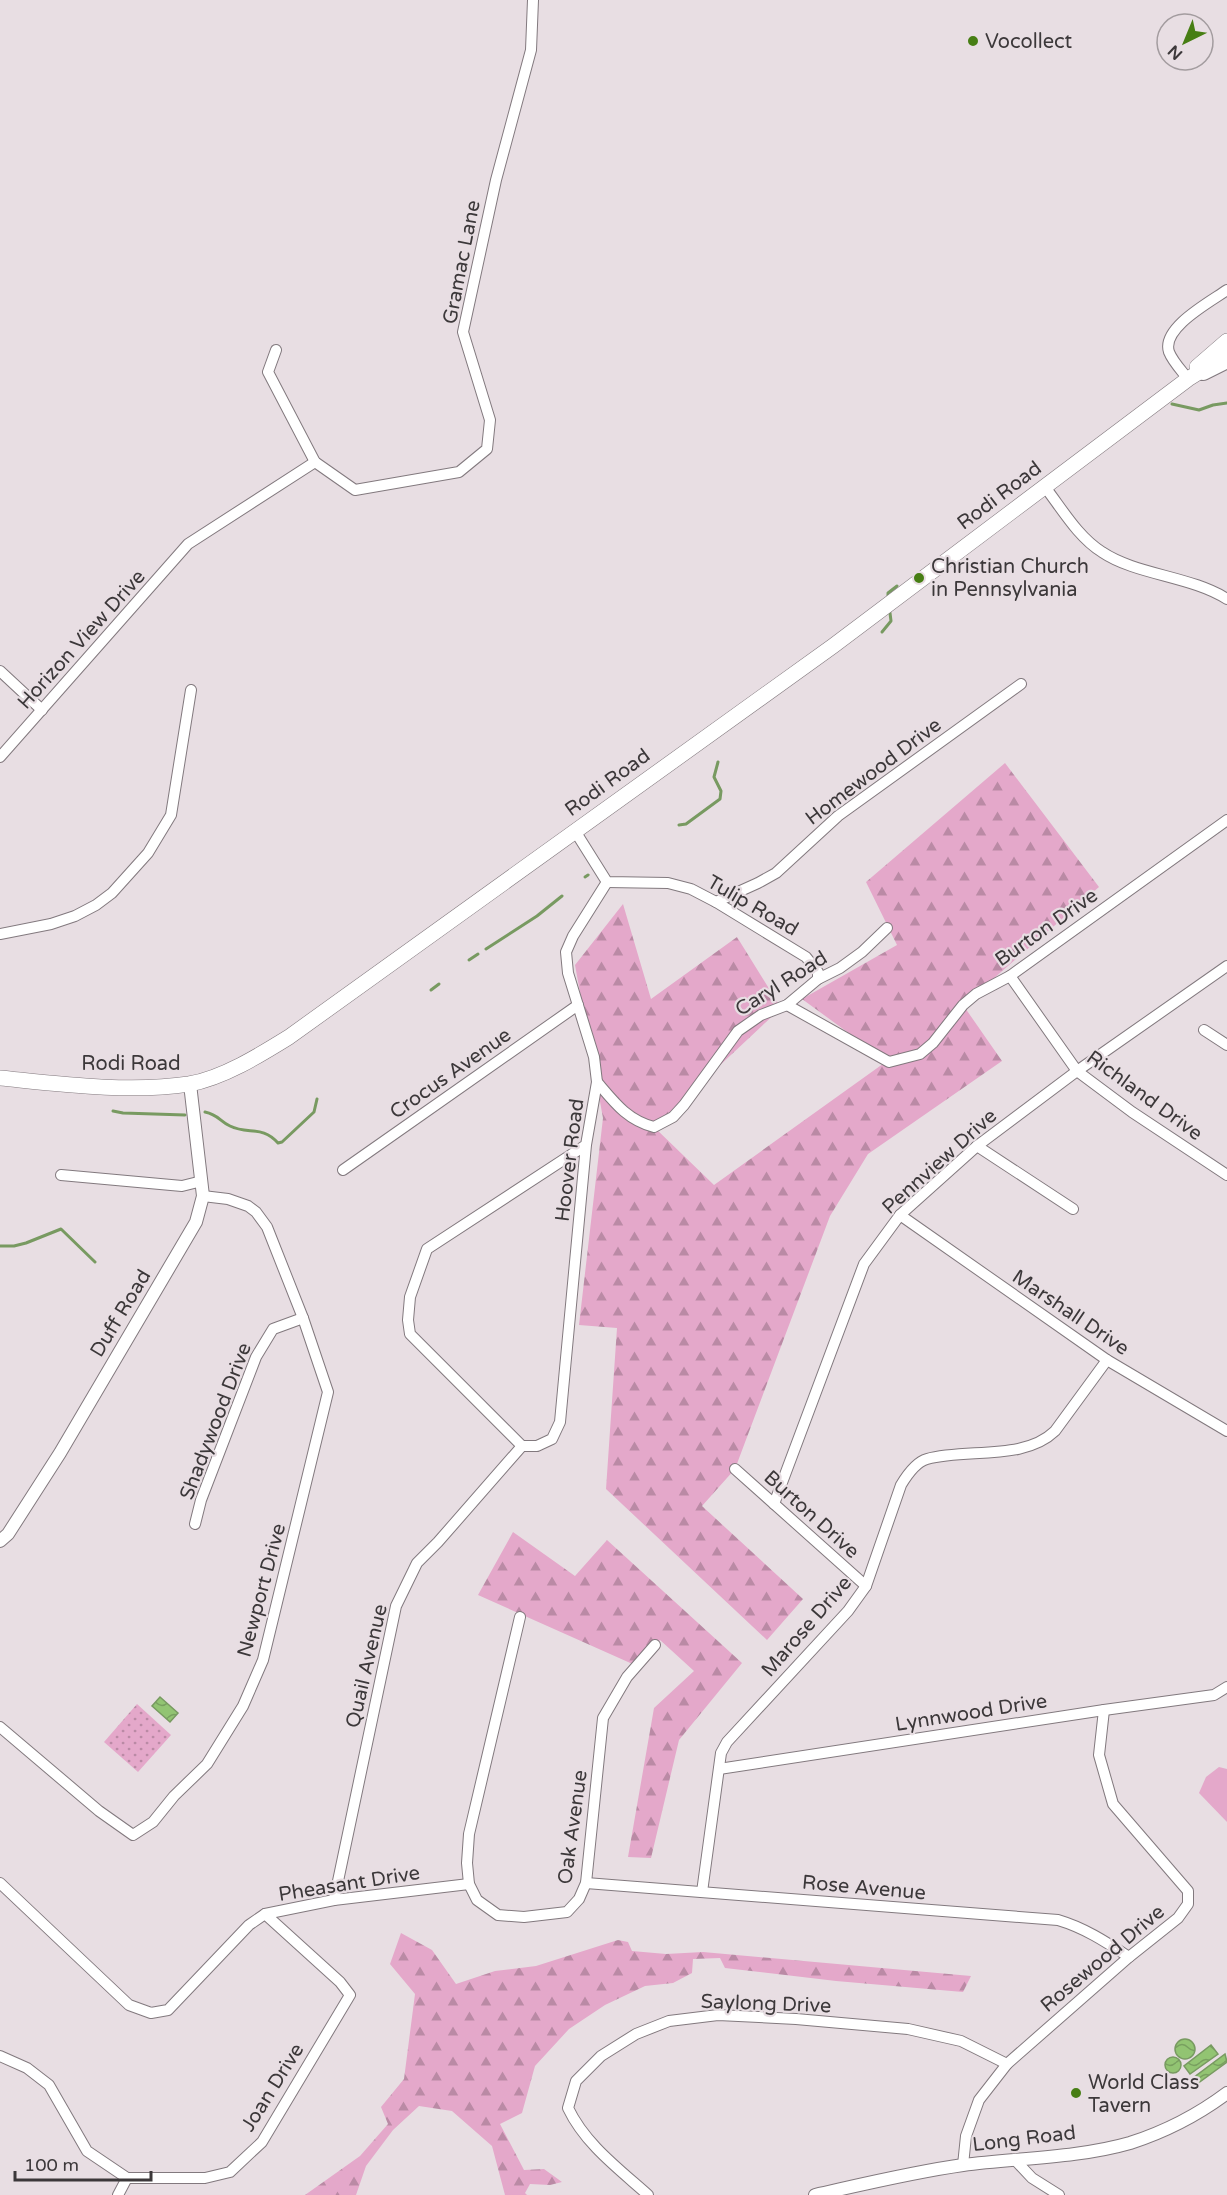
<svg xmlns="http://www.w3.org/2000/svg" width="1227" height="2195" viewBox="0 0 1227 2195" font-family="'Varela Round',sans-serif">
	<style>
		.grass { fill: #e4a8ca }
		.forest { fill: url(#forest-firs) }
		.park { fill: url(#park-dots) }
		.water { fill: url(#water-waves); stroke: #789a61; stroke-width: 1.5 }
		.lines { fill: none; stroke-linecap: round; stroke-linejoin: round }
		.stream { stroke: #789a61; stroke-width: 3 }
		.minor-casing { stroke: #82797e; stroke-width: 12 }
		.tertiary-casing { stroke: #82797e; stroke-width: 14 }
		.primary-casing { stroke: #82797e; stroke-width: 16 }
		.motorway-casing { stroke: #82797e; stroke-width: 20 }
		.minor { stroke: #fff; stroke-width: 10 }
		.tertiary { stroke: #fff; stroke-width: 12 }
		.primary { stroke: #fff; stroke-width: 15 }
		.motorway { stroke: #fff; stroke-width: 18 }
		.poi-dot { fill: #477e14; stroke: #e8dee3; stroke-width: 2 }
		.labels { text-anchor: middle; stroke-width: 4.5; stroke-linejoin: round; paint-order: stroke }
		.poi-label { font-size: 20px; fill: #3c383a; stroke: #e8dee3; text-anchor: start }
		.street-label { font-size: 20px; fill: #3c383a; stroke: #e8dee3 }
	</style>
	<defs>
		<pattern id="forest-firs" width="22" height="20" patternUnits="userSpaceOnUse" patternTransform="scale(1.5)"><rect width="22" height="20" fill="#e4a8ca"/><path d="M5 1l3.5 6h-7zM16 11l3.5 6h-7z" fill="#ba8aa5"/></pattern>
		<pattern id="park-dots" width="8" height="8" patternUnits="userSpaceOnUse" patternTransform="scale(1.5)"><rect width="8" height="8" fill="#e4a8ca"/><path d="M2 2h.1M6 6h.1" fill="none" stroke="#ba8aa5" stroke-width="1.8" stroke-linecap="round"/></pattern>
		<pattern id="water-waves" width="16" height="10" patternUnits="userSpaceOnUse" patternTransform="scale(1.5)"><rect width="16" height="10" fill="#92c472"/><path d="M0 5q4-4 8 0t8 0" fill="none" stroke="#78a05f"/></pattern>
	</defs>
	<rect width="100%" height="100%" fill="#e8dee3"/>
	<!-- grass -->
	<polygon class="grass" points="1219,1767 1227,1769 1227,1822 1199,1793 1206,1777"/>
	<!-- forest -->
	<g class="forest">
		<polygon points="1005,763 1099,887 963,1005 1002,1061 868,1154 830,1216 735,1469 702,1506 803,1599 767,1640 606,1489 617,1328 579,1325 603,1118 575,965 623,904 651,999 737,937 781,1008 654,1127 714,1185 887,1061 802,999 897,945 866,882"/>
		<polygon points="513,1532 575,1576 607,1540 742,1663 679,1740 651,1858 628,1857 654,1708 694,1671 660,1640 637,1666 478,1595"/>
		<polygon points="401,1933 432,1950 456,1984 495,1971 536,1966 618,1940 628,1942 632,1951 666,1954 703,1952 971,1976 963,1992 836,1981 725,1968 720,1958 693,1959 692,1973 673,1983 645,1986 605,2005 569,2029 535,2066 522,2113 500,2124 524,2170 544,2169 562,2182 550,2185 530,2184 525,2193 527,2195 505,2195 492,2146 452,2111 419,2106 393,2130 366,2166 356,2195 305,2195 360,2156 388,2124 381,2107 404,2079 415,1994 390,1964"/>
	</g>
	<!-- park -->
	<polygon class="park" points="137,1704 171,1735 138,1772 104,1742"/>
	<!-- water -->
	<g class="water">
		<polygon points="160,1697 178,1713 170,1722 152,1706"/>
		<circle cx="1185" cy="2049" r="10"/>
		<polygon points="1211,2045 1218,2054 1190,2074 1184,2066"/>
		<polygon points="1225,2054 1227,2062 1197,2084 1193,2078"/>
		<circle cx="1173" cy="2065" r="8"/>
	</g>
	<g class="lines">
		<!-- stream -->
		<g class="stream">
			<polyline points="1172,404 1199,410 1213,405 1227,403"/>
			<polyline points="888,597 888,593 897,586"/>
			<polyline points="882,632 891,621 890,613"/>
			<polyline points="679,825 686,824 720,799 721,791 714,777 718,762"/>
			<polyline points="585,877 588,875"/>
			<polyline points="486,949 537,916 562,896"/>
			<polyline points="469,960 478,954"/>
			<polyline points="431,990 439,984"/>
			<polyline points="113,1111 123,1113 185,1115"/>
			<path d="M205,1112c14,3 14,9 25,14 18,9 32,-1 48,17l4,-1 32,-30 3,-13"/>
			<polyline points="0,1246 14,1246 26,1243 61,1229 95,1262"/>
		</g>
		<defs>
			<g id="minor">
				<polyline points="276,350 268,372 315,462 355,490 459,472 487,449 490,420 463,332 496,180 531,50 533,0"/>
				<path d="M1188,379c-6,-8 -15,-17 -19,-27 -8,-24 41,-50 58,-62"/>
				<path d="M1045,487c17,22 33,50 57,65 34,23 89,24 125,47"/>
				<polyline points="0,671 42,710"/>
				<polyline points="0,757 188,544 315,462"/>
				<polyline points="575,831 607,882 668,883 691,889 716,902 806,957 818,972 818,979"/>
				<polyline points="716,902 758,883 776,873 838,816 1021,684"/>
				<polyline points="0,934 51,924 75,916 96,905 112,893 148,853 171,815 191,690"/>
				<polyline points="1010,976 1077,1071 1132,1112 1227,1175"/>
				<polyline points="787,1005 889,1062 920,1054 933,1043 963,1005 976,994 1010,976 1227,820"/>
				<polyline points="1204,1030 1227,1045"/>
				<path d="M597,1082c17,20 30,38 57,45l19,-10 11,-12 54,-74 23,-16 26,-10 31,-26 22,-11 22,-16 25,-24"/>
				<polyline points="586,1145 427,1249 410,1297 408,1320 410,1334 522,1446 537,1446 552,1439 560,1422 586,1145 597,1082 594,1057 568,973 566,952 573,936 607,882"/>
				<polyline points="977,1146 1073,1209"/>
				<polyline points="343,1170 578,1005"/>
				<polyline points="61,1175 182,1186 202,1181"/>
				<polyline points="900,1215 1107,1360 1227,1431"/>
				<polyline points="735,1469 866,1586"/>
				<polyline points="774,1504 864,1264 900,1215 977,1146 1077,1071 1227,966"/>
				<polyline points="195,1524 201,1500 256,1357 273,1329 303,1318"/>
				<polyline points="520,1617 469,1834 467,1863 469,1884 477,1900 498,1915 524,1917 567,1912 579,1899 586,1883 603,1718 627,1677 655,1645"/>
				<polyline points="0,1727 99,1811 133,1835 153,1822 174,1796 207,1764 243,1706 263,1660 328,1392 303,1318 267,1227 256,1212 248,1206 228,1199 203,1196"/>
				<polyline points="719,1769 1104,1710 1214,1695 1227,1687"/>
				<polyline points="0,1883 129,2005 151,2013 168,2010 249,1925 265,1914 334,1900 469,1884"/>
				<path d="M586,1883l472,37c27,8 48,22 71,37"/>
				<path d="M702,1892l19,-139 6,-11 121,-131 18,-25 35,-101c6,-10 15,-23 26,-26 40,-11 97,2 128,-28l52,-71"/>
				<polyline points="334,1900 396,1606 417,1563 438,1542 522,1446"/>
				<polyline points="0,2056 27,2068 49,2085 87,2151 127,2178 205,2178 230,2172 262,2142 350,1995 340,1982 265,1914"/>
				<polyline points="1016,2161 1032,2178 1059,2195"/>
				<polyline points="963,2165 966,2136 979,2100 1007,2064 1129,1957 1178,1918 1188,1904 1188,1891 1113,1804 1099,1755 1104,1710"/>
				<polyline points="118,2195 127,2178"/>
				<path d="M648,2195c-29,-26 -63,-51 -80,-87l8,-27 25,-25 35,-22 33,-13 49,-6 78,4 112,10 53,12 46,23"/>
			</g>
			<g id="tertiary">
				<polyline points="0,1541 8,1534 60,1453 196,1222 203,1196 190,1084"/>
				<path d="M815,2195c49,-11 98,-23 148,-30 54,-7 115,-7 167,-22 34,-11 69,-29 97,-50"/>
			</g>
			<g id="primary">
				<polyline points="1197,367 1227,341"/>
				<path d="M0,1078c60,6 129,15 189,6 34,-6 71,-29 100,-47l544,-391 355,-267 24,-15"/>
			</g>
			<polyline id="motorway" points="1203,371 1227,359"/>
		</defs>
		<!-- minor casing -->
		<use href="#minor" class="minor-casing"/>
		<!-- tertiary casing -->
		<use href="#tertiary" class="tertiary-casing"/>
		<!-- primary casing -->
		<use href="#primary" class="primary-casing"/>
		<!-- motorway casing -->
		<use href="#motorway" class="motorway-casing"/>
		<!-- minor -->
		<use href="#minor" class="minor"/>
		<!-- tertiary -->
		<use href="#tertiary" class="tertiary"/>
		<!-- primary -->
		<use href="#primary" class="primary"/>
		<!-- motorway -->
		<use href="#motorway" class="motorway"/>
	</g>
	<!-- markers -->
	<g class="poi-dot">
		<circle cx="973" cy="41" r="6"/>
		<circle cx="919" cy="578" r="6"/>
		<circle cx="1076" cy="2093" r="6"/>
	</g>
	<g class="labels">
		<!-- poi labels -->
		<g class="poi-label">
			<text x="985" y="48">Vocollect</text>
			<text x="931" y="573">Christian Church<tspan x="931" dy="23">in Pennsylvania</tspan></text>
			<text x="1088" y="2089">World Class<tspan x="1088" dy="23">Tavern</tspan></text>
		</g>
		<!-- street labels -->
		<g class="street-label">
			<text transform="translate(461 262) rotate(-79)" y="7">Gramac Lane</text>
			<text transform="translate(999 495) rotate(-37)" y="7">Rodi Road</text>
			<text transform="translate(81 639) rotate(-48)" y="7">Horizon View Drive</text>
			<text transform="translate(873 771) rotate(-37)" y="7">Homewood Drive</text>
			<text transform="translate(607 782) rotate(-36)" y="7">Rodi Road</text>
			<text transform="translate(753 905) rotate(30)" y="7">Tulip Road</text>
			<text transform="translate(1046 927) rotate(-35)" y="7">Burton Drive</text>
			<text transform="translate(781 983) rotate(-32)" y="7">Caryl Road</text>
			<text x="131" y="1070">Rodi Road</text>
			<text transform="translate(450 1073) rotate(-35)" y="7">Crocus Avenue</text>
			<text transform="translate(1145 1095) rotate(36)" y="7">Richland Drive</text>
			<text transform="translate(569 1160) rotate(-83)" y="7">Hoover Road</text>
			<text transform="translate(939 1161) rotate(-42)" y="7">Pennview Drive</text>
			<text transform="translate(1071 1312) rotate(34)" y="7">Marshall Drive</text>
			<text transform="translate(120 1313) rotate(-59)" y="7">Duff Road</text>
			<text transform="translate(215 1421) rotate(-69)" y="7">Shadywood Drive</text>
			<text transform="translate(812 1514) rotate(42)" y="7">Burton Drive</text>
			<text transform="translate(261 1590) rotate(-75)" y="7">Newport Drive</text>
			<text transform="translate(806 1626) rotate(-49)" y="7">Marose Drive</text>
			<text transform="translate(366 1666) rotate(-77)" y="7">Quail Avenue</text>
			<text transform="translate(971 1712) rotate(-9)" y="7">Lynnwood Drive</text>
			<text transform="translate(572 1827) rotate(-82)" y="7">Oak Avenue</text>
			<text transform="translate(349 1883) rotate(-9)" y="7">Pheasant Drive</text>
			<text transform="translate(864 1887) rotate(5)" y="7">Rose Avenue</text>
			<text transform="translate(1102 1958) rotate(-40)" y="7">Rosewood Drive</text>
			<text transform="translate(766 2003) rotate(2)" y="7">Saylong Drive</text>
			<text transform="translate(272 2087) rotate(-58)" y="7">Joan Drive</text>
			<text transform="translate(1024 2138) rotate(-7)" y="7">Long Road</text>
		</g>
	</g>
	<!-- north arrow -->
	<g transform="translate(1185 42) rotate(223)"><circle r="28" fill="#e8dee3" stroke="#a39c9f" stroke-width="1.5"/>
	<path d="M0-4.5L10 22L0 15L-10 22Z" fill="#477e14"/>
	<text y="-9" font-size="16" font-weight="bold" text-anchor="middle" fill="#3c383a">N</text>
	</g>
	<!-- scale -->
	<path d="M15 2171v9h136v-9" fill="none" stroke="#3c383a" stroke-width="3"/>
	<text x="24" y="2171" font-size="18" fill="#3c383a" stroke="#e8dee3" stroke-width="4.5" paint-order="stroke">100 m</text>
</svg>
